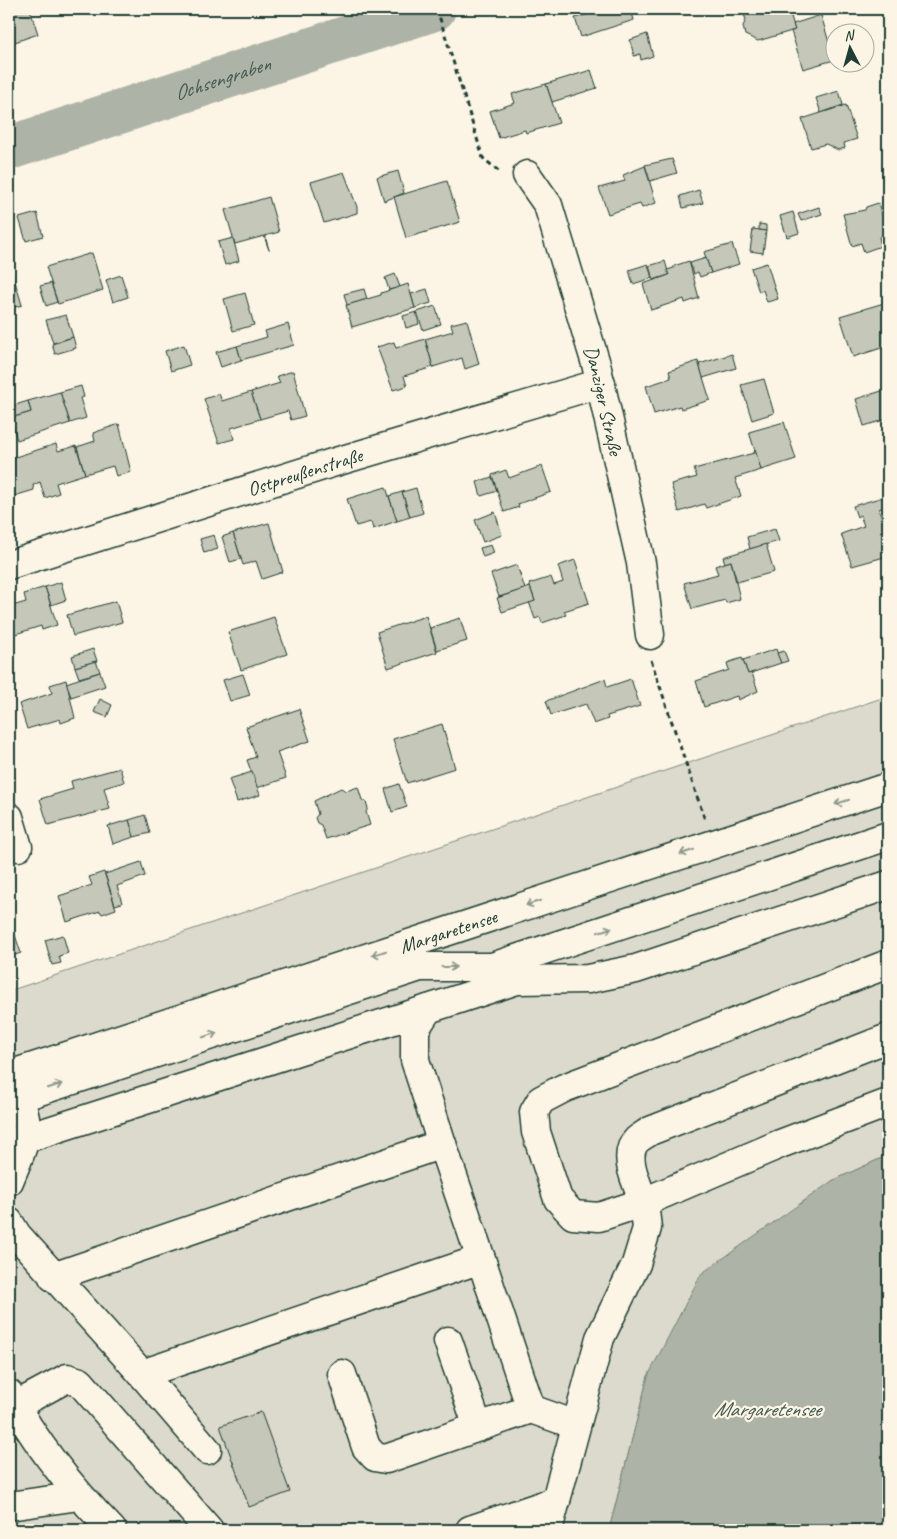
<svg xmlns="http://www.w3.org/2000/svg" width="897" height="1539" viewBox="0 0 897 1539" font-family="Caveat,sans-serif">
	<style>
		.green { fill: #dcdacc; stroke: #7e8c80 }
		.water { fill: #aeb3a7; stroke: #758479 }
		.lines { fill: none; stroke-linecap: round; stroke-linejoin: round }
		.river { stroke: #aeb3a7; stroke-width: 44 }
		.building { fill: #c5c7b9; stroke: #1f3d34 }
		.minor-casing { stroke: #1f3d34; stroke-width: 31 }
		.path { stroke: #1f3d34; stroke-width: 3; stroke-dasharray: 5 4; stroke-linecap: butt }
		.minor { stroke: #fcf5e5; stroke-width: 28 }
		.oneway { stroke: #8e998c }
		.labels { text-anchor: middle; stroke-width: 4.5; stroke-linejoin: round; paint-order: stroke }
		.street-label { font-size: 20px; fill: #1f3d34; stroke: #fcf5e5 }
		.water-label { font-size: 21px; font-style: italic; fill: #435a51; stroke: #fcf5e5 }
	</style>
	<rect width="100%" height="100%" fill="#fcf5e5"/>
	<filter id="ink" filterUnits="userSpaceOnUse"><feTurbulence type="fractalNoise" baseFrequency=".02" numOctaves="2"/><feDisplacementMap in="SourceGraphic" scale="10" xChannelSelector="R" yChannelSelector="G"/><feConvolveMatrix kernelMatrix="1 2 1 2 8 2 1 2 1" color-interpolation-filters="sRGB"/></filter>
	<g filter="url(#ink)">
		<!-- green -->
		<polygon class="green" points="888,696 888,1155 832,1181 648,1376 609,1530 9,1530 9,991"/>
		<!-- water -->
		<polygon class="water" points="888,1155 888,1530 609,1530 648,1376 701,1274 832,1181"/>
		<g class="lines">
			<!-- river -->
			<path class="river" id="s1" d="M9,148l425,-139"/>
		</g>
		<!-- building -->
		<g class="building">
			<polygon points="9,9 30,9 38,34 9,44"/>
			<polygon points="607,9 631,9 634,20 581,37 575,18"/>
			<polygon points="742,9 789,9 795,30 758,41 745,35 743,26 746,20"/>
			<polygon points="821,15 834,60 803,69 791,31 795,30 793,24"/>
			<polygon points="647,34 653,56 641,60 640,54 634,56 630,40"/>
			<polygon points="591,70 597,88 552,102 546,84"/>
			<polygon points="546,84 559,123 526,133 525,130 499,138 490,111 515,103 512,94"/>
			<polygon points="839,91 843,105 821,113 816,98"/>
			<polygon points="846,105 857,139 844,143 845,148 838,150 826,144 811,148 802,119"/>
			<polygon points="672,159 677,173 650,181 645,165"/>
			<polygon points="645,166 656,203 642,208 640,204 608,214 599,188 625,181 623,175"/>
			<polygon points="398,171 404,193 384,201 377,177"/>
			<polygon points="344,172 357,207 357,213 324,223 311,182"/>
			<polygon points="447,181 460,222 406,238 394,197"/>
			<polygon points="699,190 703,203 683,208 680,196"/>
			<polygon points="269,197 279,232 265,236 269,250 264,236 235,244 225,210"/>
			<polygon points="878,203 888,234 879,237 881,246 864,252 861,243 852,246 843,214 865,210 866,207"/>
			<polygon points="819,207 822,214 801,221 798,214"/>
			<polygon points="793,212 799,233 787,237 780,216"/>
			<polygon points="37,213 43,236 26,241 19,218"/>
			<polygon points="759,224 766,225 766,231 759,230"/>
			<polygon points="753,229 766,231 763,253 750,251"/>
			<polygon points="233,238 239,261 225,265 218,242"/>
			<polygon points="732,244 739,264 711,273 704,252"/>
			<polygon points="92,253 103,290 58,304 46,267"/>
			<polygon points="706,258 711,273 700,277 698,272 694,274 690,263"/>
			<polygon points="665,261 669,275 653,280 649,266"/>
			<polygon points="689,261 699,298 685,303 684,299 651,310 643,284 669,275 667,270 674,268 674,266"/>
			<polygon points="767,263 778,299 767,302 763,290 759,292 751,268"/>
			<polygon points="648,264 652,278 633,284 629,270"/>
			<polygon points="11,268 22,305 9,309 9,269"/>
			<polygon points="395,274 400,287 389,290 385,278"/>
			<polygon points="121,275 128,297 113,302 106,280"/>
			<polygon points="51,283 57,302 46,306 40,286"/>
			<polygon points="408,284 415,308 352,327 346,305 381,295 381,293"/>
			<polygon points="364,289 367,299 347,305 344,294"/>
			<polygon points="427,289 431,303 415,308 411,294"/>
			<polygon points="245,293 254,325 233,331 224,299"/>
			<polygon points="884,303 888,315 888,346 853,357 840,316"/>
			<polygon points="435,306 441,324 423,330 417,312"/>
			<polygon points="416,312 419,324 406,328 403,316"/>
			<polygon points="66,315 73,337 53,343 46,320"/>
			<polygon points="467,320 479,364 465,369 462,358 433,367 425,339 453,331 451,324"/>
			<polygon points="288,324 294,345 241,360 237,346 267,337 265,331"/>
			<polygon points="73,337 76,348 55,354 52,344"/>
			<polygon points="425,339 433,367 404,376 407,386 393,390 377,347 394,342 396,348"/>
			<polygon points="184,345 190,365 171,371 165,351"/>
			<polygon points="237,346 241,360 221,367 216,352"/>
			<polygon points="732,354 736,368 703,378 699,364"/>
			<polygon points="698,361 710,400 681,409 680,406 654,414 646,386 671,378 669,371"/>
			<polygon points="293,371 305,416 291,420 288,411 260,419 251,392 280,383 277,376"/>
			<polygon points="764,379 774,413 752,420 741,385"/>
			<polygon points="81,386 84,397 80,398 86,418 70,423 60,392"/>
			<polygon points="888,389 888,419 864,426 856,399"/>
			<polygon points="60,392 70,423 17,440 10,418 31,412 28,401"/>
			<polygon points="251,392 260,419 231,428 234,439 219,443 204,399 219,394 222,401"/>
			<polygon points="28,401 31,412 10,418 9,407"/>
			<polygon points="784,422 796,459 761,470 749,432"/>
			<polygon points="119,424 131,472 116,476 113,466 85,474 77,447 95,441 93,433"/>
			<polygon points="56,444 58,451 76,446 85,474 56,483 59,493 45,498 40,482 33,485 34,490 14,496 9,482 9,459"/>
			<polygon points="755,449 761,470 735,478 741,496 706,508 704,504 679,512 671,484 697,477 694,469 754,453"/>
			<polygon points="542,466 551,492 518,504 519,507 504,512 492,475 506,470 509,478"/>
			<polygon points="492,477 497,491 481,496 477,482"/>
			<polygon points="386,487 397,521 373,529 371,522 356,526 347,499"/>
			<polygon points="416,488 423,513 410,517 402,492"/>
			<polygon points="402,492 410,517 397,521 389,496"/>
			<polygon points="886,496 888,506 879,509 888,539 888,556 852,566 841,534 864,526 860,515 857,517 853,506"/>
			<polygon points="495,512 502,535 483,542 475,520"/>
			<polygon points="269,523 283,572 262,579 256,561 243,565 233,533"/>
			<polygon points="775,529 779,541 750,549 747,537"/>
			<polygon points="233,533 241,559 230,562 222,537"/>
			<polygon points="214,535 218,549 204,553 200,539"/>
			<polygon points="766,544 774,572 737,582 731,561 725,563 723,557"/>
			<polygon points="491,545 494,553 483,557 480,548"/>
			<polygon points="575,560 589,603 564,611 566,615 542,623 540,617 535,619 529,602 535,601 529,584 551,577 554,585 563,582 558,566"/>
			<polygon points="731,561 740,599 726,603 725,600 692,609 684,583 718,574 715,566"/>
			<polygon points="517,565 525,589 499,597 491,574"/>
			<polygon points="61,582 66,600 51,605 45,587"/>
			<polygon points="45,587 57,625 42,630 41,626 9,636 9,607 26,602 24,594"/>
			<polygon points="530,587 535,601 502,612 497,598"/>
			<polygon points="116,601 122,622 73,636 67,615"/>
			<polygon points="426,616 437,652 388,668 377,632"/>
			<polygon points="274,617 287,654 241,670 228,632"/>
			<polygon points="460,618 467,641 437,650 430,628"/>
			<polygon points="93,649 97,661 75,667 72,656"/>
			<polygon points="776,649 781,663 748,674 743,660"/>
			<polygon points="784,651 788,661 781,663 777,653"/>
			<polygon points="742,658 748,674 752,673 758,691 738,700 737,696 704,707 696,681 729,670 727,663"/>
			<polygon points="96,661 100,672 79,678 75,667"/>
			<polygon points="100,672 105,686 71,697 66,683"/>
			<polygon points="243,674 250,695 230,701 223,680"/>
			<polygon points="605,679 607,687 631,679 640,706 607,716 608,719 594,724 586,704 551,715 546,701"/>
			<polygon points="66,680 75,718 61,723 60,719 27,729 19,704 52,693 50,685"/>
			<polygon points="100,699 112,705 107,717 94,712"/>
			<polygon points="299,709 310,741 277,752 286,778 257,788 247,760 256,757 246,727"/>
			<polygon points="442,724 455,768 407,783 393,739"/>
			<polygon points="120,768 124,782 104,788 110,809 48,825 40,799 73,789 71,781"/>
			<polygon points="252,772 260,795 237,802 229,779"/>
			<polygon points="399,784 407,807 392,812 385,789"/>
			<polygon points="358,787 362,800 366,802 368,808 366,812 370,825 326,839 321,825 317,823 315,818 318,814 314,801 341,788 346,791"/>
			<polygon points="145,815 150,833 134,837 129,820"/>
			<polygon points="129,820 134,837 113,844 108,826"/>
			<polygon points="141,862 145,876 117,886 122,903 115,905 105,874"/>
			<polygon points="104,872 116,909 102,914 100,911 67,922 59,896 92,885 89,877"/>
			<polygon points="9,917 21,953 9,957"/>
			<polygon points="63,935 68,953 59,956 61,963 52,965 45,940"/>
			<polygon points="261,1412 290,1492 249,1507 220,1426"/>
		</g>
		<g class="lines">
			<defs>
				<g id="minor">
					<path id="s2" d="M527,175l21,30 48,159 45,199 9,72"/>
					<path id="s3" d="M9,565l323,-102 269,-80"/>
					<polyline points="9,817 18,847"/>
					<path d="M888,964l-324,124 -23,12 -7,12 2,20 22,67 15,16 26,2 45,-15c-6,-16 -23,-47 -7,-62 3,-3 9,-6 13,-9l238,-93"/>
					<path id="s4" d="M9,1075l879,-288"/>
					<polyline points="9,1101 420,967 492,967 888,836"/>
					<polyline points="27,1138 428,1009"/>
					<polyline points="442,1144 415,1060 415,1029 428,1009 517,980 588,979 636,969 888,885"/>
					<path d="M9,1181c19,-46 25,-53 2,-100"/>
					<polyline points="9,1222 17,1235 142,1374 207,1450"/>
					<polyline points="53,1277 442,1144 481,1259"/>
					<polyline points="448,1341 478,1427"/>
					<polyline points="142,1374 481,1259 531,1409 576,1425"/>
					<polyline points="342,1374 366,1447 375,1457 386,1459 531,1409"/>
					<path d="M9,1394c27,51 63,95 103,136"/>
					<polyline points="15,1406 67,1378 80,1382 209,1530"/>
					<polyline points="9,1506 79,1496"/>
					<polyline points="470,1530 556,1501"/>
					<polyline points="548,1530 600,1338 636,1264 647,1228 644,1202 780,1144 888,1103"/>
				</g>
			</defs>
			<!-- minor casing -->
			<use href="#minor" class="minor-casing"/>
			<!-- path -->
			<g class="path">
				<polyline points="437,9 483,158 501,173"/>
				<polyline points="651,660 705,820"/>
			</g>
			<!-- minor -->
			<use href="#minor" class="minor"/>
		</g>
		<!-- one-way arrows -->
		<defs><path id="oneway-shaft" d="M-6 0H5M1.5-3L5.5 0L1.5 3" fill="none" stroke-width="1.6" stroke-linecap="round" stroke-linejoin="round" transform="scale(1.25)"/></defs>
		<g class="oneway">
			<use href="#oneway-shaft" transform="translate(842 802) rotate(162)"/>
			<use href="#oneway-shaft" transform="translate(687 852) rotate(162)"/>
			<use href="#oneway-shaft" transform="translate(533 903) rotate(162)"/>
			<use href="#oneway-shaft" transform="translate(605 930) rotate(-18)"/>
			<use href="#oneway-shaft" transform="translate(379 953) rotate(162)"/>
			<use href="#oneway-shaft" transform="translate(449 967)"/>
			<use href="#oneway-shaft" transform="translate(210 1035) rotate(-18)"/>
			<use href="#oneway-shaft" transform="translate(55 1086) rotate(-18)"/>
		</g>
	</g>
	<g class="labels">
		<!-- street labels -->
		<g class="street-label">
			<text dy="7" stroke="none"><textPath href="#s2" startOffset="240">Danziger Straße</textPath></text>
			<text dy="7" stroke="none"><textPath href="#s3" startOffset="310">Ostpreußenstraße</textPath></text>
			<text dy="7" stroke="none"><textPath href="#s4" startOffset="462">Margaretensee</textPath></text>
		</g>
		<!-- water labels -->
		<g class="water-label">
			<text dy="7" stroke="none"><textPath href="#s1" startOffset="224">Ochsengraben</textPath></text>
			<text x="767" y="1416">Margaretensee</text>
		</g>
	</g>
	<!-- margin -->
	<rect width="897" height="1539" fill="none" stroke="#fcf5e5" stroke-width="30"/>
	<rect x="15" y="15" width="867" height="1509" fill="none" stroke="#1f3d34" stroke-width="2" filter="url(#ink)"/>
	<!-- north arrow -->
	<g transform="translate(850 48) rotate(354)"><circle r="24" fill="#fcf5e5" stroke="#a4ab9e"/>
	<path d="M0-4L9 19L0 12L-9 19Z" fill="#1f3d34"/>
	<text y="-8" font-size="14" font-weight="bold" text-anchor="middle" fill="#1f3d34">N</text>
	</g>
</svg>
